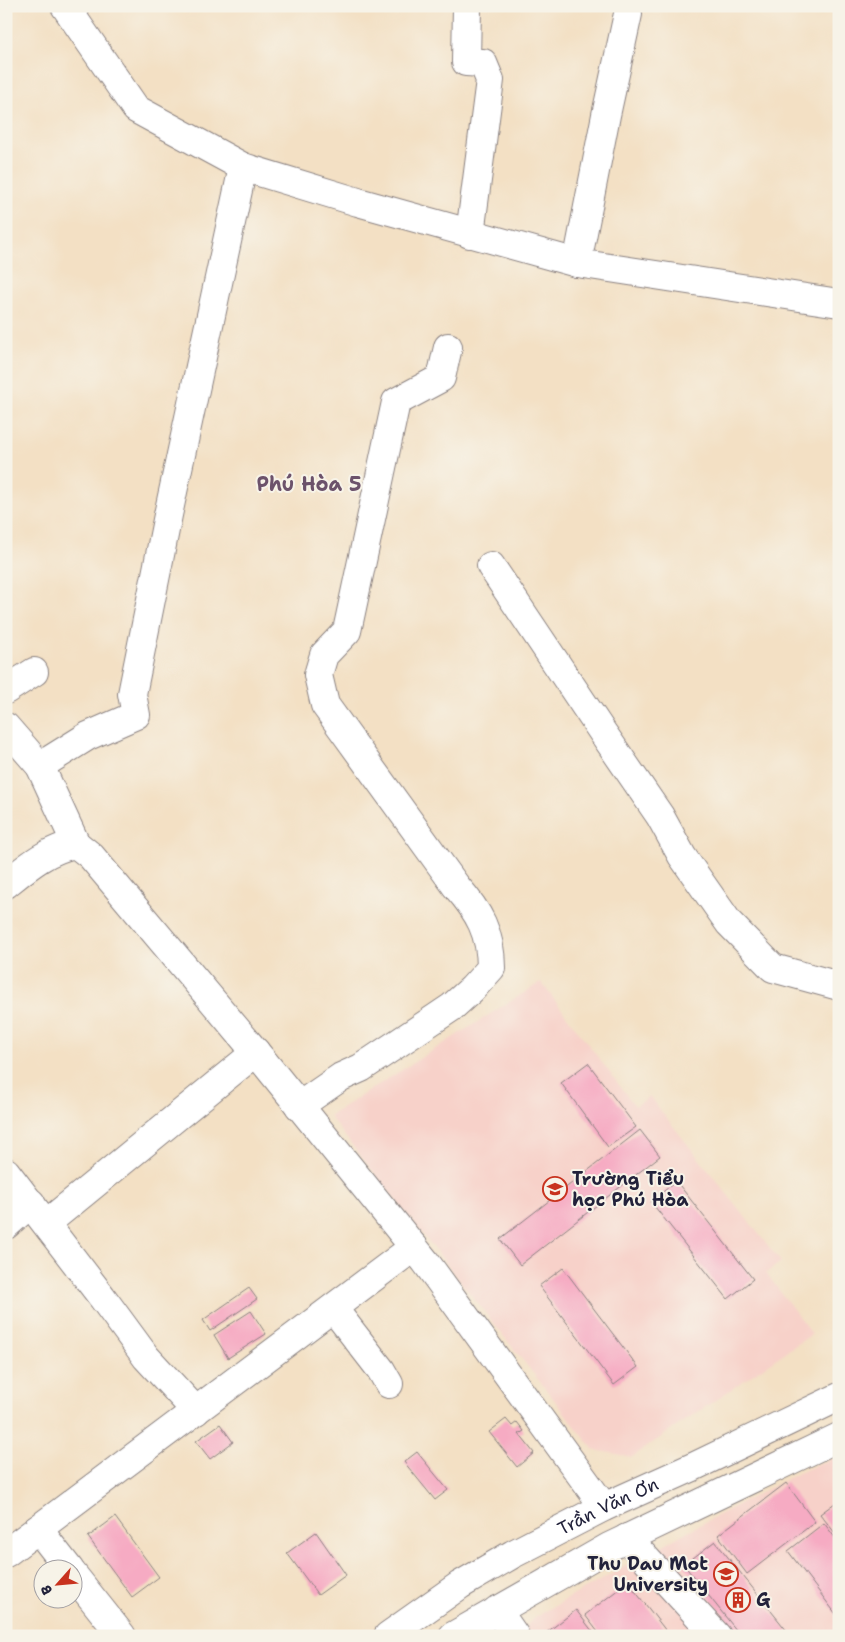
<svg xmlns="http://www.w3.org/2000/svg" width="845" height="1642" viewBox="0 0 845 1642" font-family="'Shantell Sans',sans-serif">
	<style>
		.built { fill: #f7d1c9 }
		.building { fill: #f6abc3 }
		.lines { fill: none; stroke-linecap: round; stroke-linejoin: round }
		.minor-casing { stroke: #8a8180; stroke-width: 30 }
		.minor { stroke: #fff; stroke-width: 28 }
		.labels { text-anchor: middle; stroke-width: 4; stroke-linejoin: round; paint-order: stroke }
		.poi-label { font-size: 18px; font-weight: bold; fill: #22223b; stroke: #f7f3e8; text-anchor: start }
		.street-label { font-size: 18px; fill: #22223b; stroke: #f7f3e8 }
		.quarter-label { font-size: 20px; font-weight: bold; fill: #6c526b; stroke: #f7f3e8 }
	</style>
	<rect width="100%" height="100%" fill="#f7f3e8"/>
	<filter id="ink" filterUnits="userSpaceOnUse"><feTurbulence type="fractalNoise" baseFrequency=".02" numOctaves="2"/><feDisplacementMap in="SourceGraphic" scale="10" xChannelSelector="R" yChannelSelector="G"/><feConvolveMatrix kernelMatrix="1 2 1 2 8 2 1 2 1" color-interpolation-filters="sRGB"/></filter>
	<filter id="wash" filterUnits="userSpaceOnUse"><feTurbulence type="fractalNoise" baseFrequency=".0096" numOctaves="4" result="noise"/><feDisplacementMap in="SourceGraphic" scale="20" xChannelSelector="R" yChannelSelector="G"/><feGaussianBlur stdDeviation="1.12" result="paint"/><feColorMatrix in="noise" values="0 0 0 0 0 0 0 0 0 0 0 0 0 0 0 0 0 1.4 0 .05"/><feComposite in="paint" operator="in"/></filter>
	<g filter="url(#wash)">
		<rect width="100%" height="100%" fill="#f3e0c4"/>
		<!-- built -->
		<g class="built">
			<polygon points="541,982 635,1106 650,1097 781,1262 766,1273 812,1334 632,1457 594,1450 329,1116"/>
			<polygon points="839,1456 839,1636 517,1636 535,1617 690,1530 798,1473"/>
		</g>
		<g id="blocks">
			<!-- building -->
			<g class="building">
				<polygon points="588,1063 636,1127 608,1147 561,1083"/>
				<polygon points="640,1130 660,1156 520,1265 500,1239"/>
				<polygon points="676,1181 753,1279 728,1299 651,1202"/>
				<polygon points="563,1268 638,1367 614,1385 539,1286"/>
				<polygon points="249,1288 257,1299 210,1331 203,1320"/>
				<polygon points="251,1311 266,1334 228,1358 214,1335"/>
				<polygon points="506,1419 512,1426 517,1422 524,1431 519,1434 534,1453 517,1467 489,1432"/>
				<polygon points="220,1424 233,1442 210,1459 196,1441"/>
				<polygon points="417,1452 448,1490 435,1500 404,1462"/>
				<polygon points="786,1483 815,1522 747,1574 718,1535"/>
				<polygon points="839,1500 839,1538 820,1514"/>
				<polygon points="115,1517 159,1577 132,1597 88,1537"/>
				<polygon points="824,1523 839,1543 839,1618 788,1551"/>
				<polygon points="316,1532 346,1575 318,1595 287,1553"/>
				<polygon points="715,1541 791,1636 741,1636 684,1565"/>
				<polygon points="628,1582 670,1636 601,1636 585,1615"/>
				<polygon points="576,1610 596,1636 542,1636"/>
			</g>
		</g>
	</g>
	<g filter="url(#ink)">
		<use href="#blocks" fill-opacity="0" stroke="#8a8180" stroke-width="1"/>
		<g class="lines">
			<defs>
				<g id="minor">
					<polyline points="65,6 136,109 243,167 358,202 577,263 839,303"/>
					<polyline points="467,6 466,62 483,63 490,80 470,234"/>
					<polyline points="577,263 606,115 628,14"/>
					<polyline points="491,566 603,733 660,816 682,856 729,923 773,968 839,986"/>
					<polyline points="6,690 34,672"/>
					<polyline points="6,727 40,766 76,844"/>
					<polyline points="40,766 88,736 136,715 132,694 168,515 243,167"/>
					<path d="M6,884c21,-17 42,-35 70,-40l15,12 173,206 161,199 179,246"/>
					<path d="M299,1106l42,-29 20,-9 91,-61 20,-18 19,-21c0,-35 -12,-56 -35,-82l-131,-181 -7,-30 6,-20 23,-24 49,-229 45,-24 7,-31"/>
					<polyline points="6,1172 102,1297 146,1357 196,1411"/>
					<polyline points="47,1223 256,1052"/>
					<polyline points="6,1225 31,1203"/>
					<polyline points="333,1308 381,1370 389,1384"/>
					<polyline points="38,1529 70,1570"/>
					<polyline points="627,1538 717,1636"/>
					<polyline points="6,1553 414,1247"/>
					<polyline points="72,1573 122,1636"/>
					<polyline points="497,1610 515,1636"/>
					<path id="s1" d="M388,1636l72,-51 53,-31 91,-47 89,-40 146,-70"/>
					<polyline points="453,1636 609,1547 839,1437"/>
				</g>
			</defs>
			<!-- minor casing -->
			<use href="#minor" class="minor-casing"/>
			<!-- minor -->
			<use href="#minor" class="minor"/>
		</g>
	</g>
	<!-- icons -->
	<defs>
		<symbol id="school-ring" viewBox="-11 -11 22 22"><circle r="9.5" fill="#f7f3e8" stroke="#c8321e" stroke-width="1.5"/><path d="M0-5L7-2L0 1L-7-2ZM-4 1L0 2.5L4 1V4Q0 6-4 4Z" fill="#c8321e"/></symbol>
		<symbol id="university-ring" viewBox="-11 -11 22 22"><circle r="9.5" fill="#f7f3e8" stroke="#c8321e" stroke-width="1.5"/><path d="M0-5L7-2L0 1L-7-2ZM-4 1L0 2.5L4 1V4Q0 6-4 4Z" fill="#c8321e"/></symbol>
		<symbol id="building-ring" viewBox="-11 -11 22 22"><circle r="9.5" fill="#f7f3e8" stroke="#c8321e" stroke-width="1.5"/><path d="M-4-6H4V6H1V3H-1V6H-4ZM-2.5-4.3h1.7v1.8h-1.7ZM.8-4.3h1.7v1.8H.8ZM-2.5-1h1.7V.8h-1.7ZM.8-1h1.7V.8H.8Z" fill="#c8321e"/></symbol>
	</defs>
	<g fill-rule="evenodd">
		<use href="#school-ring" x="541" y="1175" width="28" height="28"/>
		<use href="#university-ring" x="712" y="1560" width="28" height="28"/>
		<use href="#building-ring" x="724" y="1586" width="28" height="28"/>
	</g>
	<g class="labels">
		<!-- poi labels -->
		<g class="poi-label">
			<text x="572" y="1185">Trường Tiểu<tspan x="572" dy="21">học Phú Hòa</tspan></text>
			<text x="708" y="1570" text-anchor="end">Thu Dau Mot<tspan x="708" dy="21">University</tspan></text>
			<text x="756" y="1606">G</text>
		</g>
		<!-- street labels -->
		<g class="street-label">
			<text dy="6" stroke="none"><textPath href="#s1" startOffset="256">Trần Văn Ơn</textPath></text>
		</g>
		<!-- quarter labels -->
		<g class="quarter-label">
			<text x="309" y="491">Phú Hòa 5</text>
		</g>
	</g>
	<!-- margin -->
	<rect width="845" height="1642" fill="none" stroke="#f7f3e8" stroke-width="25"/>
	<!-- north arrow -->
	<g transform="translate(58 1584) rotate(243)"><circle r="24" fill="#f7f3e8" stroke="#a29fa3"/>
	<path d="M0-4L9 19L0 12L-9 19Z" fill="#c8321e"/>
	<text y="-8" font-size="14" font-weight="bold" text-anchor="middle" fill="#22223b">B</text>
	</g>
</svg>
